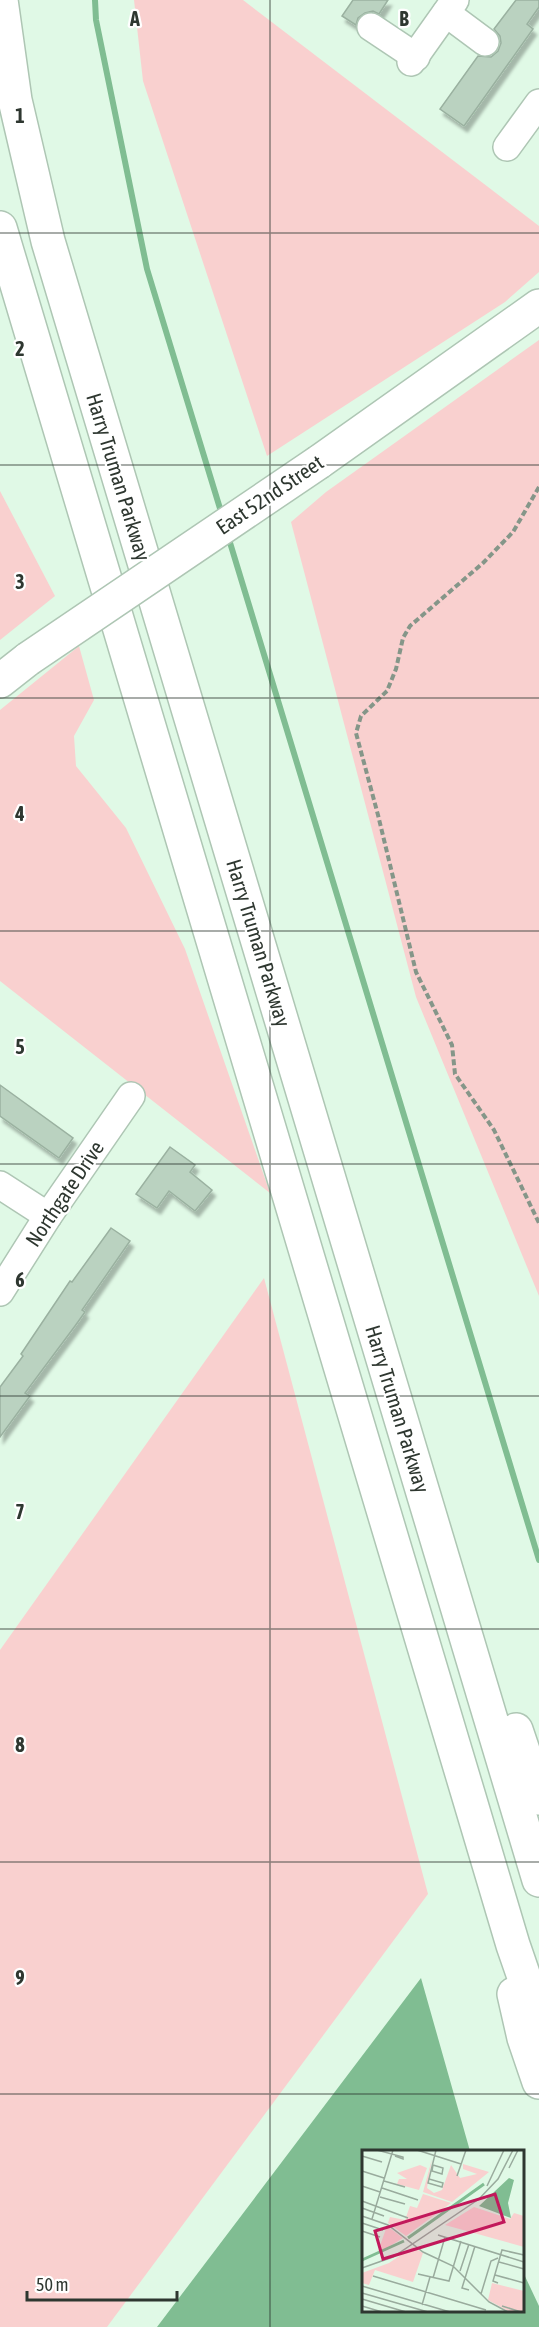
<svg xmlns="http://www.w3.org/2000/svg" width="539" height="2327" viewBox="0 0 539 2327" font-family="'Asap Condensed',sans-serif">
	<style>
		.green { fill: #f9d0cf }
		.water { fill: #80bd92 }
		.lines { fill: none; stroke-linecap: round; stroke-linejoin: round }
		.stream { stroke: #80bd92; stroke-width: 6 }
		.building { fill: #bad2c0; stroke: #9ab1a0; stroke-width: 1.5; filter: url(#shadow) }
		.minor-casing { stroke: #aec6b4; stroke-width: 30 }
		.major-casing { stroke: #aec6b4; stroke-width: 36 }
		.highway-casing { stroke: #aec6b4; stroke-width: 36 }
		.path { stroke: #859689; stroke-width: 4; stroke-dasharray: 6 3; stroke-linecap: butt }
		.minor { stroke: #fff; stroke-width: 27 }
		.major { stroke: #fff; stroke-width: 33 }
		.highway { stroke: #fff; stroke-width: 33 }
		.major-bridge-casing { stroke: #aec6b4; stroke-width: 36; stroke-linecap: butt }
		.major-bridge { stroke: #fff; stroke-width: 33 }
		.grid { fill: none; stroke: #2e3730; stroke-width: 1.5; stroke-opacity: 0.55 }
		.labels { text-anchor: middle; stroke-width: 4.5; stroke-linejoin: round; paint-order: stroke }
		.street-label { font-size: 21px; fill: #2e3730; stroke: #fff }
		.inset-river { fill: none; stroke: #80bd92; stroke-width: 3 }
		.inset-road { fill: none; stroke: #99ab9d; stroke-width: 1.5 }
		.view { fill: #c2185b; fill-opacity: 0.15; stroke: #c2185b; stroke-width: 3 }
		.inset-edge { fill: none; stroke: #2e3730; stroke-width: 3 }
		.grid-label { font-size: 20px; text-anchor: middle; font-weight: bold; fill: #2e3730; stroke: #fff; stroke-width: 4.5; stroke-linejoin: round; paint-order: stroke }
	</style>
	<defs>
		<filter id="shadow"><feDropShadow dx="3.5" dy="6" stdDeviation="1.5" flood-color="#0004"/></filter>
	</defs>
	<rect width="100%" height="100%" fill="#e0f9e6"/>
	<!-- green -->
	<g class="green">
		<polygon points="134,0 243,0 539,226 539,272 505,302 267,456 143,81"/>
		<polygon points="539,340 539,1296 416,997 291,522 326,492"/>
		<polygon points="0,491 55,596 0,640"/>
		<polygon points="79,646 94,700 74,736 76,766 126,828 185,949 270,1193 0,981 0,710"/>
		<polygon points="264,1278 428,1894 107,2327 0,2327 0,1650"/>
	</g>
	<!-- water -->
	<polygon class="water" points="421,1978 470,2151 364,2152 364,2310 522,2310 523,2272 539,2306 539,2327 157,2327"/>
	<g class="lines">
		<!-- stream -->
		<g class="stream">
			<polyline points="95,0 96,20 147,269 222,515"/>
			<polyline points="228,536 539,1560"/>
		</g>
	</g>
	<!-- building -->
	<g class="building">
		<polygon points="353,0 388,0 379,14 373,11 365,13 358,18 356,25 342,16"/>
		<polygon points="516,0 539,0 539,7 527,24 533,29 464,126 440,109 478,56 491,57 498,51 501,43 500,36 494,29"/>
		<polygon points="0,1085 73,1138 59,1158 0,1116"/>
		<polygon points="170,1147 195,1165 190,1172 212,1190 195,1211 169,1191 157,1208 136,1194"/>
		<polygon points="111,1228 130,1241 82,1310 85,1312 75,1326 25,1393 30,1396 0,1437 0,1387 23,1356 21,1354 70,1281 72,1282"/>
	</g>
	<g class="lines">
		<defs>
			<g id="minor">
				<polyline points="446,13 485,42"/>
				<polyline points="371,27 416,57"/>
				<polyline points="411,62 455,0"/>
				<polyline points="507,147 539,103"/>
				<polyline points="0,1185 48,1216"/>
				<polyline points="0,1292 48,1216 131,1096"/>
			</g>
			<g id="major">
				<polyline points="319,462 539,306"/>
				<polyline points="0,681 28,659"/>
			</g>
			<g id="highway">
				<polyline points="1,0 15,100 48,241 539,1880"/>
				<polyline points="0,228 469,1797 513,1945 539,2020"/>
				<polyline points="516,1730 539,1798"/>
				<polyline points="514,1994 524,2038 539,2082"/>
			</g>
		</defs>
		<!-- minor casing -->
		<use href="#minor" class="minor-casing"/>
		<!-- major casing -->
		<use href="#major" class="major-casing"/>
		<!-- highway casing -->
		<use href="#highway" class="highway-casing"/>
		<!-- path -->
		<polyline class="path" points="539,487 513,532 483,563 410,626 403,638 396,669 387,691 361,716 356,733 378,815 416,972 452,1045 455,1074 494,1130 539,1223"/>
		<!-- minor -->
		<use href="#minor" class="minor"/>
		<!-- major -->
		<use href="#major" class="major"/>
		<!-- highway -->
		<use href="#highway" class="highway"/>
		<defs>
			<polyline id="major-bridge" points="28,659 319,462"/>
		</defs>
		<!-- major-bridge casing -->
		<use href="#major-bridge" class="major-bridge-casing"/>
		<!-- major-bridge -->
		<use href="#major-bridge" class="major-bridge"/>
	</g>
	<!-- grid -->
	<path class="grid" d="M270,0v2327M0,233h539M0,465h539M0,698h539M0,931h539M0,1164h539M0,1396h539M0,1629h539M0,1862h539M0,2094h539"/>
	<g class="labels">
		<!-- street labels -->
		<g class="street-label">
			<text transform="translate(118 477) rotate(73)" y="7">Harry Truman Parkway</text>
			<text transform="translate(270 495) rotate(-34)" y="7">East 52nd Street</text>
			<text transform="translate(258 943) rotate(73)" y="7">Harry Truman Parkway</text>
			<text transform="translate(65 1194) rotate(-56)" y="7">Northgate Drive</text>
			<text transform="translate(397 1409) rotate(73)" y="7">Harry Truman Parkway</text>
		</g>
	</g>
	<!-- overview -->
	<g transform="translate(362 2150)">
		<rect width="162" height="162" fill="#e0f9e6"/>
		<path d="M70,9l-5,29 7,5 8,-3 9,-25 9,13 17,-4 -14,-5v-5l26,8 -37,30 -29,-10zM58,15l7,3 -8,22 -22,-6 2,-5h8l-10,-6zM61,44l28,9 -45,33 -18,-13 2,-6 15,3 5,-14 7,2zM112,57l36,12 4,-6 10,3v31l-79,-22zM25,76l16,12 -26,16zM51,97l10,6 -10,29 -38,-12 -6,15 -7,-2v-10l27,-10zM130,133l32,8v21h-14l-22,-12z" fill="#f9d0cf"/>
		<path d="M147,28l5,2 -6,23 3,15 -32,-12z" fill="#80bd92"/>
		<path class="inset-river" d="M46,88l76,-54M0,110l42,-19"/>
		<path class="inset-road" d="M15,0l26,7v2l-8,-3M55,0l44,14M0,6l20,6M71,15l10,3 -1,6 -10,-3zM147,18l9,-18M0,21l22,7M95,26l9,-26M67,29l-1,4 14,4 1,-4 -14,-4 7,-29M22,31l21,6M0,36l18,6M125,36l17,-36M20,38l36,12M18,47l25,7M0,51l46,17M0,58l22,8M0,66l26,9 35,27 30,14 36,36 19,10M10,69l21,-69M0,73l21,7M0,81l18,6M76,85l86,27M137,112l25,7M0,118l31,-11 86,-58 19,-20 15,-29M98,121l9,-27M56,124l31,7 12,-40M133,125l29,8M11,126l113,34M71,128l12,-41M136,133l-5,-2 9,-31 22,5M0,136l88,26M107,140l-7,-2 13,-42M0,143l66,19M119,144l10,-33 7,-3M0,149l44,13M60,155l8,-28M0,156l20,6M140,156l19,6"/>
		<path class="view" d="M133,44l9,28 -121,37 -8,-28z"/>
		<rect width="162" height="162" class="inset-edge"/>
	</g>
	<g class="grid-label">
		<text x="135" y="26">A</text>
		<text x="404" y="26">B</text>
		<text x="20" y="123">1</text>
		<text x="20" y="356">2</text>
		<text x="20" y="589">3</text>
		<text x="20" y="821">4</text>
		<text x="20" y="1054">5</text>
		<text x="20" y="1287">6</text>
		<text x="20" y="1519">7</text>
		<text x="20" y="1752">8</text>
		<text x="20" y="1985">9</text>
	</g>
	<!-- scale -->
	<path d="M27 2291v9h150v-9" fill="none" stroke="#2e3730" stroke-width="3"/>
	<text x="36" y="2291" font-size="18" fill="#2e3730" stroke="#ffffff" stroke-width="4.5" paint-order="stroke">50 m</text>
</svg>
